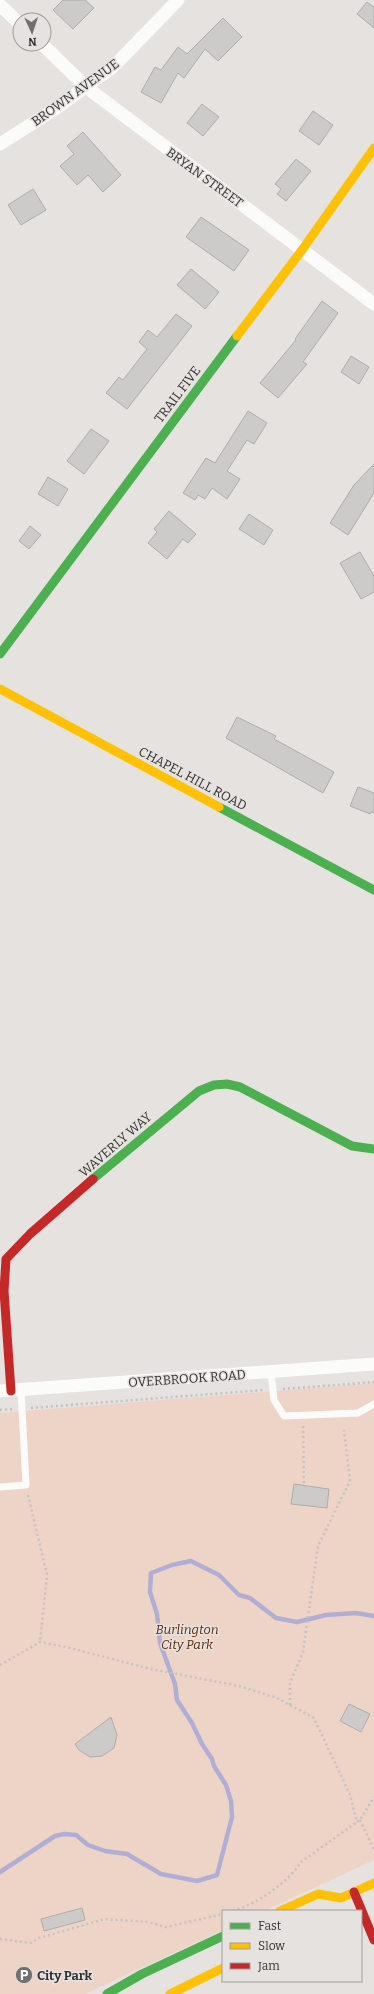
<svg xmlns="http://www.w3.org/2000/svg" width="374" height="1994" viewBox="0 0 374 1994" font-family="Bitter,serif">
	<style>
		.green { fill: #edd4c7 }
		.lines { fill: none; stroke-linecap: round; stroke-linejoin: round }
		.stream { stroke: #b1aed5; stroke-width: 4.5 }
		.building { fill: #cdcbca; stroke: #afacab }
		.path { stroke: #c3c3c2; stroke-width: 2.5; stroke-dasharray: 2 3; stroke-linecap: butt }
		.lane { stroke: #fbfbfa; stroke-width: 7 }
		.street { stroke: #fbfbfa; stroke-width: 13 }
		.fast { stroke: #4caf50; stroke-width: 9 }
		.slow { stroke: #ffc107; stroke-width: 9 }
		.jam { stroke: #c62828; stroke-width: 9 }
		.labels { text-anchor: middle; stroke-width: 3; stroke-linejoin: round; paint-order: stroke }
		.street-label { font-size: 13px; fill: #343332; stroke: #e6e2df }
		.park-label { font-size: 13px; font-style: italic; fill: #612c0c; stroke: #e6e2df }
		.poi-label { font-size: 13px; font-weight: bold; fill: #343332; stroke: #e6e2df; text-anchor: start }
	</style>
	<rect width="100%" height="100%" fill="#e5e2e0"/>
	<!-- green -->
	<polygon class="green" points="374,1383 374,1860 264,1911 223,1911 223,1930 85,1994 0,1994 0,1413"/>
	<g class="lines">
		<!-- stream -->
		<polyline class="stream" points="0,1872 55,1836 64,1834 76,1835 88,1845 105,1851 127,1854 161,1874 197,1881 217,1875 232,1817 231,1801 226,1785 214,1766 212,1759 202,1744 192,1723 177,1700 175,1684 160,1643 157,1614 150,1592 151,1573 172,1565 191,1561 219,1575 239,1595 250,1598 276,1618 297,1622 326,1615 356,1613 374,1616"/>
	</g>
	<!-- building -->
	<g class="building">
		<polygon points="63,0 85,0 94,8 73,29 53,10"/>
		<polygon points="367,2 374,7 374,28 357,14"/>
		<polygon points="223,18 242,37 218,61 205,49 184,78 178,73 161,103 141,92 155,67 161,70 178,47 187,54"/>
		<polygon points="202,104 219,117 203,136 187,123"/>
		<polygon points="313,111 333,125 319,145 299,131"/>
		<polygon points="83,132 121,175 103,192 88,175 77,185 60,166 74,154 67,146"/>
		<polygon points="296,159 311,171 286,201 277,194 281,189 275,184"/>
		<polygon points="33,189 46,210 21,225 8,205"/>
		<polygon points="201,217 249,250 234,271 186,237"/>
		<polygon points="191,269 219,292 205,309 177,285"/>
		<polygon points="322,301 338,313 303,362 307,364 278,398 260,383 296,340 295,339"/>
		<polygon points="176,314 192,326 127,409 106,393 119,377 123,380 147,349 139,342 148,330 157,337"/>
		<polygon points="351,356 369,367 359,384 341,372"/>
		<polygon points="248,411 267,423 254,444 247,440 227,471 240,479 227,499 212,488 205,499 198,495 195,500 183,493 206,458 215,463"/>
		<polygon points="91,429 109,441 84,474 67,461"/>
		<polygon points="374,464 374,493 348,535 330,523 354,485"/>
		<polygon points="48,477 68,489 58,506 38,494"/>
		<polygon points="169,511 196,534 188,543 183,539 167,559 148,543 157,532 154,529"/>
		<polygon points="249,514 273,530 264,545 239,529"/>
		<polygon points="30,526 41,535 29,549 19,541"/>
		<polygon points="360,552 374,576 374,592 361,599 340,563"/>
		<polygon points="237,717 276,736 274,739 334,772 323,793 226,738"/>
		<polygon points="358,787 374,793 374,813 371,812 370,814 350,806"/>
		<polygon points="294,1484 329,1489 327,1508 291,1504"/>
		<polygon points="349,1704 370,1714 361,1732 340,1721"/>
		<polygon points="111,1717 117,1735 114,1748 102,1756 90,1757 79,1750 75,1744"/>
		<polygon points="82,1908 85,1920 44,1931 41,1919"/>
	</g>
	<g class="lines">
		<!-- path -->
		<g class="path">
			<polyline points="283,1389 374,1382"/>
			<polyline points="31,1408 264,1390"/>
			<polyline points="0,1410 13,1409"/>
			<polyline points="303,1426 304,1485"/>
			<polyline points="28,1495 47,1575 40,1642"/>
			<polyline points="0,1665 40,1642 66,1647 151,1669 239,1686 277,1698 314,1718 350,1795 357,1822 360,1820 374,1797"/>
			<polyline points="290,1705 290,1683 303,1652 318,1546 350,1481 344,1430"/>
			<polyline points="360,1820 374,1850"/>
			<path d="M233,1911c23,-7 55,-28 68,-49l56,-40"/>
			<polyline points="0,1939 31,1943 39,1938 105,1919 148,1922 166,1927 223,1914"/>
		</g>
		<!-- lane -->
		<g class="lane">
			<polyline points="271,1372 274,1400 284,1416 358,1413 374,1404"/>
			<polyline points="0,1487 26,1485 21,1390"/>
		</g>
		<!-- street -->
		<g class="street">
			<polyline points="0,5 20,24"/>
			<polyline points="42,44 86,87 374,304"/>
			<polyline points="0,144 55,109 113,67 178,0"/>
			<polyline points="0,1391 374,1364"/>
		</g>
		<!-- fast -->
		<g class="fast">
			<polyline points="0,654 237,336"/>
			<polyline points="219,807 374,890"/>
			<polyline points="93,1179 199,1091 214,1085 227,1084 240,1087 352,1146 374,1149"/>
			<polyline points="107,1994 142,1974 223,1936"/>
		</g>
		<!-- slow -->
		<g class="slow">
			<polyline points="237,336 302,250 374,148"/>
			<polyline points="0,689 219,807"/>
			<polyline points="280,1911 318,1894 341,1898 374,1883"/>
			<polyline points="170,1994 223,1968"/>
		</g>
		<!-- jam -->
		<g class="jam">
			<polyline points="11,1391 4,1291 6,1259 30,1234 93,1179"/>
			<polyline points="354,1892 374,1940"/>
		</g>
	</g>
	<!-- icons -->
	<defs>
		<symbol id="parking-disc" viewBox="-11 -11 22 22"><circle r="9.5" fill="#72706f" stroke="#e6e2df"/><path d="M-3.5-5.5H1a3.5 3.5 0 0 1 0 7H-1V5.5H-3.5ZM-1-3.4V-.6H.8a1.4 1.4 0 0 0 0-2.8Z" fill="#fff"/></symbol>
	</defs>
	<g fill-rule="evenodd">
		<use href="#parking-disc" x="14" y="1965" width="20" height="20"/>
	</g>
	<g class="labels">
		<!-- street labels -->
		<g class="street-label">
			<text transform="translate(75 92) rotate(-36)" y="5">BROWN AVENUE</text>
			<text transform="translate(205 177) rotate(36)" y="5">BRYAN STREET</text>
			<text transform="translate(177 394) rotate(-53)" y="5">TRAIL FIVE</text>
			<text transform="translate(193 778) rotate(28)" y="5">CHAPEL HILL ROAD</text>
			<text transform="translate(115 1144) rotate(-41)" y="5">WAVERLY WAY</text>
			<text transform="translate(187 1378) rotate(-4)" y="5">OVERBROOK ROAD</text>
		</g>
		<!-- park labels -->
		<g class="park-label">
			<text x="187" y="1634">Burlington<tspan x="187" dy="15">City Park</tspan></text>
		</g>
		<!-- poi labels -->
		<g class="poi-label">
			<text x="37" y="1980">City Park</text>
		</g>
	</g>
	<!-- legend -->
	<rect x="222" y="1910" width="140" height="72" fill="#e6e2df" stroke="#9f9c9a"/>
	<rect x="230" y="1923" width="20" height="6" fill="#4caf50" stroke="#9f9c9a"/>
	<text x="258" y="1930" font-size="12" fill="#343332">Fast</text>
	<rect x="230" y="1943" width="20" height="6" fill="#ffc107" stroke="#9f9c9a"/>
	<text x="258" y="1950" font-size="12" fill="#343332">Slow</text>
	<rect x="230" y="1963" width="20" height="6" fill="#c62828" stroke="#9f9c9a"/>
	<text x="258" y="1970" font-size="12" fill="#343332">Jam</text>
	<!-- north arrow -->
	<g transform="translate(32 32) rotate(177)"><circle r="19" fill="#e6e2df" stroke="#9f9c9a"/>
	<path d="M0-3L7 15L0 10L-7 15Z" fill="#72706f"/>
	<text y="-6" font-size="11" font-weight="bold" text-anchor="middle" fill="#343332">N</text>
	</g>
</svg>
